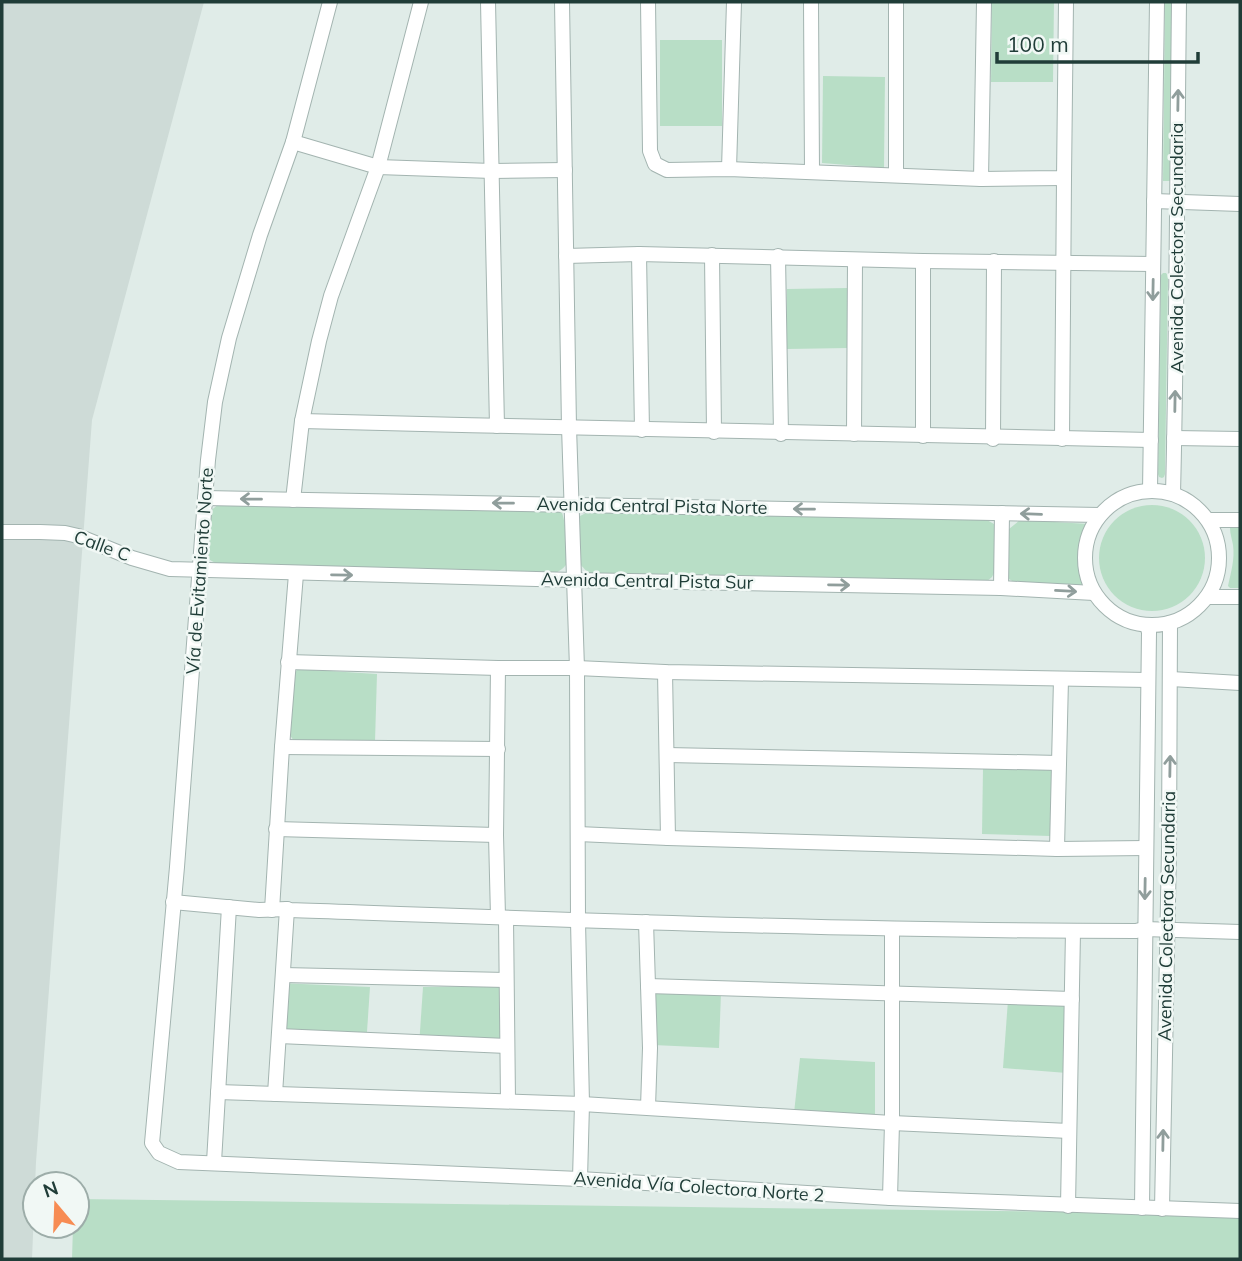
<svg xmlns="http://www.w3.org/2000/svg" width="1242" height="1261" viewBox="0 0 1242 1261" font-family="Mulish,sans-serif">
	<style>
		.built { fill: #cedbd7 }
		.green { fill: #b8dec6 }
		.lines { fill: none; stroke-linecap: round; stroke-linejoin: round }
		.minor-casing { stroke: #a3b4b0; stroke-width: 16 }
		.minor { stroke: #fff; stroke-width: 14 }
		.oneway { stroke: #909e9c }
		.labels { text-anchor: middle; stroke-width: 5; stroke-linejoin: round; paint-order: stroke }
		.street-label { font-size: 18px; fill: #203d38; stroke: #f1f8f5 }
	</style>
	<rect width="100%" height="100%" fill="#e0ece8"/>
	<!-- built -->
	<polygon class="built" points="2,2 204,2 92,420 36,1162 32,1259 2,1259"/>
	<!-- green -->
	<g class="green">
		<polygon points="992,2 1054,2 1053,82 991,82"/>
		<polygon points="1165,2 1172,2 1170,181 1163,181"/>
		<rect x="660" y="40" width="62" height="86"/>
		<polygon points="823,76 885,77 884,168 822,163"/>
		<polygon points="1163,273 1166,273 1168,276 1165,474 1164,477 1162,478 1159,477 1158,474 1161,275"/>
		<polygon points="847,288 848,348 787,349 787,289"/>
		<path d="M220,503l335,7 7,3c3,7 8,39 6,47 -1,6 -7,10 -12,13l-337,-8 -9,-5 -4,-8 2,-39z"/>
		<circle cx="1152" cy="558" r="53"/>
		<polygon points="590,511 987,520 994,524 997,530 995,571 992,577 986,582 589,574 580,564 579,520 580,516"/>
		<path d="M1020,520l69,4c-11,23 -10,37 -3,61h-67l-10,-6 -2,-46 2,-4z"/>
		<path d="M1232,525l8,1v62h-10l-2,-2c3,-14 7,-27 5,-41 -1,-6 -3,-11 -3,-17z"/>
		<polygon points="298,669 377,674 375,742 294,741 289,734 293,674"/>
		<polygon points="1053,767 1050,836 982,834 983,768"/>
		<polygon points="279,983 370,987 366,1047 272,1040"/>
		<polygon points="505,986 503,1048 419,1046 423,987"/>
		<polygon points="652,990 721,992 719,1048 653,1045"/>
		<polygon points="1008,1000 1068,1002 1067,1073 1003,1068"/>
		<polygon points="800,1058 875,1062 875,1119 794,1113"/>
		<polygon points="77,1199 1150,1213 1240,1211 1240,1259 72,1259 73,1226 77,1226"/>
	</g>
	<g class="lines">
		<defs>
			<g id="minor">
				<polyline points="330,2 293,142 260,235 229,338 215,402 208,460 177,867 152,1143 159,1153 179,1162 580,1179 890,1198 1240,1211"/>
				<polyline points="488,2 497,426"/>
				<polyline points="562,2 569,427 577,668 578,921 582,1104 580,1179"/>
				<polyline points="648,2 650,151 655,164 667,170 729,169 981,179"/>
				<polyline points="811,2 812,172"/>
				<polyline points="984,2 981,179 1064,178 1066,2"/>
				<polyline points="293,142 378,167 492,171 565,170"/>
				<polyline points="729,169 734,2"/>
				<polyline points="896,175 896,2"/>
				<polyline points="1154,201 1240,204"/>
				<polyline points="639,254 642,430"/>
				<polyline points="712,255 714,432"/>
				<polyline points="566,256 639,254 923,261 1153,264"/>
				<polyline points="778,256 781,434"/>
				<path d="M302,421c283,7 566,15 849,19"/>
				<polyline points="854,434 855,260"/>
				<polyline points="923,436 923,261"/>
				<polyline points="1174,438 1240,439"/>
				<polyline points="993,439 994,261"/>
				<polyline points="1062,439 1064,178"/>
				<circle cx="1152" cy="558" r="67"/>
				<polyline points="1150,491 1157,2"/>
				<path d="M1173,494c4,-164 4,-328 6,-492"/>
				<polyline points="205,498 1100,515"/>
				<polyline points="293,500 302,421 319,341 331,296 378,167 421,2"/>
				<polyline points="1209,520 1240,520"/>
				<polyline points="2,532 40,532 65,533 78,536 132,558 170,569 574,580 1001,588 1094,593"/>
				<polyline points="1001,588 1002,513"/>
				<polyline points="1208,597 1240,597"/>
				<polyline points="288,662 498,668 577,668 665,672 1148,680"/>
				<polyline points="498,668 496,835 498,917"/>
				<polyline points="665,672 668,838"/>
				<polyline points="1171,679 1240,683"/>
				<polyline points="282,747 498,749"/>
				<polyline points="667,755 1059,763"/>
				<polyline points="276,829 496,835"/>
				<polyline points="578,834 668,838 1057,849 1146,848"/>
				<polyline points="1057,849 1061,679"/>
				<path d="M173,902l86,8 28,-1 3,1c282,10 564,21 846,21l8,-2 96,3"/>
				<polyline points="272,910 282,747 296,574"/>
				<polyline points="506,918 508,1101"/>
				<polyline points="646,922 650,1048 648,1107"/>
				<polyline points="283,975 506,980"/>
				<polyline points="648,986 1072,999"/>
				<polyline points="279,1036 507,1046"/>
				<polyline points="218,1092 582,1104 892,1123 1069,1131"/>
				<polyline points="275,1094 287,909"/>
				<polyline points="214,1162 229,907"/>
				<polyline points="890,1198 892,1123 892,929"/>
				<polyline points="1068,1206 1073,931"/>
				<polyline points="1142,1208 1149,632 1147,625"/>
				<polyline points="1162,1209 1169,850 1170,623"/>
			</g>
		</defs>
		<!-- minor casing -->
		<use href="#minor" class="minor-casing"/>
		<!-- minor -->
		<use href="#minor" class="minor"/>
	</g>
	<!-- one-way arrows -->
	<defs><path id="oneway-shaft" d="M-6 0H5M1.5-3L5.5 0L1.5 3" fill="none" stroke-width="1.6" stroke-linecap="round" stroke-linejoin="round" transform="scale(1.75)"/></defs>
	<g class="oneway">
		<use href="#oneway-shaft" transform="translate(1178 100) rotate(-89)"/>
		<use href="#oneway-shaft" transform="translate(1153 290) rotate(91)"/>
		<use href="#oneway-shaft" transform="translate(1175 401) rotate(-89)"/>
		<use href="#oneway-shaft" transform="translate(251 499) rotate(-179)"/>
		<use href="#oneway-shaft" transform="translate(503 503) rotate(-179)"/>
		<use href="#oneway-shaft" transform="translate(804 509) rotate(-179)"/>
		<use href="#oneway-shaft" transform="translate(1031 514) rotate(-178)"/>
		<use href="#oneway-shaft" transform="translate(342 575) rotate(1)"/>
		<use href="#oneway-shaft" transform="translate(839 585) rotate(1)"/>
		<use href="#oneway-shaft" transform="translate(1066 591) rotate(3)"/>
		<use href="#oneway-shaft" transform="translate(1170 766) rotate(-89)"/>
		<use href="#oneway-shaft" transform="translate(1145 889) rotate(91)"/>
		<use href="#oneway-shaft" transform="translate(1163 1140) rotate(-89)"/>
	</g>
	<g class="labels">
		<!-- street labels -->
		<g class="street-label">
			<text transform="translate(1177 248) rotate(-90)" y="6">Avenida Colectora Secundaria</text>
			<text transform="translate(652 506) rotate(1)" y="6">Avenida Central Pista Norte</text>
			<text transform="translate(102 546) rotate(20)" y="6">Calle C</text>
			<text transform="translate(200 571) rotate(-86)" y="6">Vía de Evitamiento Norte</text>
			<text transform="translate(647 581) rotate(1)" y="6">Avenida Central Pista Sur</text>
			<text transform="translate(1167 916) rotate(-89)" y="6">Avenida Colectora Secundaria</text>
			<text transform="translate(699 1187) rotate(4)" y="6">Avenida Vía Colectora Norte 2</text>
		</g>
	</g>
	<!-- border -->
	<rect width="1242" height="1261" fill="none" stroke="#203d38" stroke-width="7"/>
	<!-- north arrow -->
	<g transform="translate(56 1205) rotate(341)"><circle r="33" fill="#f1f8f5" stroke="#9dada9" stroke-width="2"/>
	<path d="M0-5L12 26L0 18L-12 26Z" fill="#f78c53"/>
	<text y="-10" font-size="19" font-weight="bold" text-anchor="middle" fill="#203d38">N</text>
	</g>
	<!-- scale -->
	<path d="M997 52v10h201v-10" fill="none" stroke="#203d38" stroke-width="3.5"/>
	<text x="1007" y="52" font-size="21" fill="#203d38" stroke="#f1f8f5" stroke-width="5" paint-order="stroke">100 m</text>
</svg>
